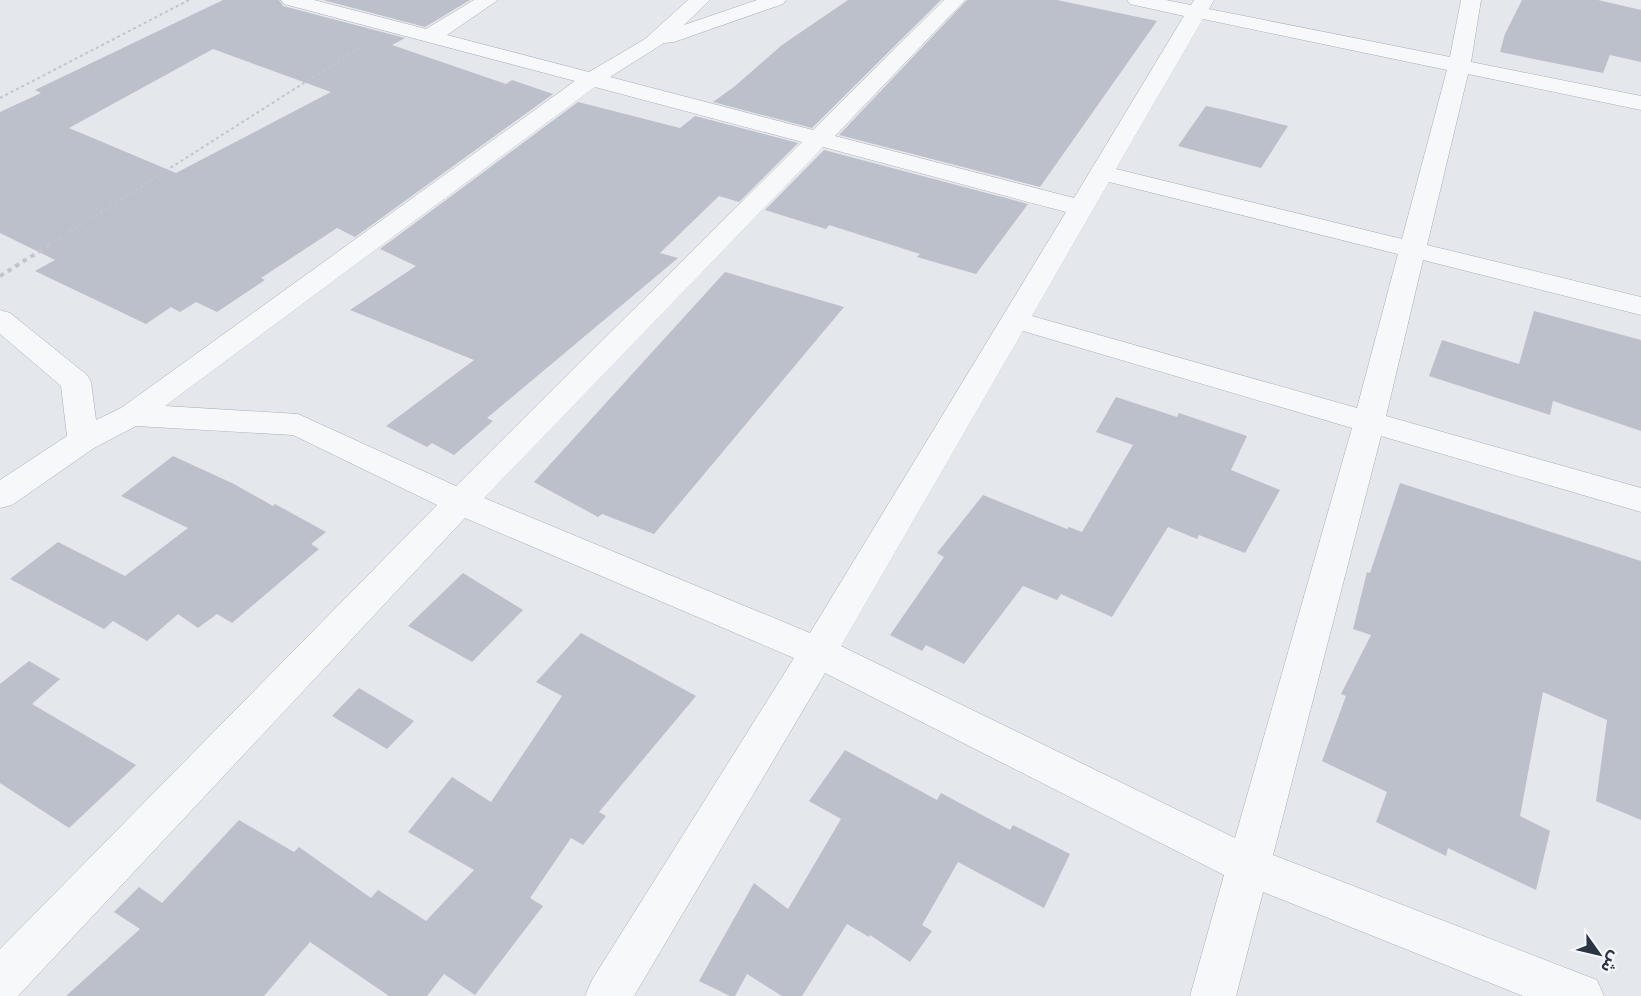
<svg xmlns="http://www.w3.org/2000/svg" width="1641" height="996" viewBox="0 0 1641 996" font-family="'Open Sans','Noto Sans Arabic',sans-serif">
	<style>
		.building { fill: #bbc0ca; fill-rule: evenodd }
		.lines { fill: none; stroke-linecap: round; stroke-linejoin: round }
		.street-casing { stroke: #a9aeb7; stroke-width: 1 }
		.path-far1 { stroke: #c2c5cb; stroke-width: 2; stroke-dasharray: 3 3; stroke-linecap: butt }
		.path { stroke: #c2c5cb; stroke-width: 4; stroke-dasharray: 4.5 4.5; stroke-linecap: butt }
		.street { fill: #f7f8fa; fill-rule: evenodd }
	</style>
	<rect width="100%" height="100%" fill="#e4e7ec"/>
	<!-- building -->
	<g class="building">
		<path d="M223,0h56l4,6 122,32 -13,7 114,39 6,-4 41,14 -198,143 -18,-9 -76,50 4,2 -48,32 -21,-10 -16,10 -9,-5 -25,17 -111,-53 20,-11 -55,-27v-121l41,-19 -6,-3zM213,49l118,43 -155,81 -107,-45z"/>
		<polygon points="323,0 470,0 425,27"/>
		<polygon points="848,0 941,0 812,128 713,102 735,86 782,45"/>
		<polygon points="967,0 1057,0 1157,21 1040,187 839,135"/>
		<polygon points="1522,0 1598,0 1641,10 1641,62 1610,55 1603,73 1500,52 1505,34"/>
		<polygon points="578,102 680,128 695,116 798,143 739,202 719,196 660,253 678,258 487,418 493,421 454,455 432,443 427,447 386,426 474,360 350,310 416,266 380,249"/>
		<polygon points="1206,106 1225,110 1288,126 1261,168 1178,146"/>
		<polygon points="824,150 1028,204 976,274 917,257 920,254 829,225 826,229 765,210"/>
		<polygon points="725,272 844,307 654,534 602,514 598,517 534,482"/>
		<polygon points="1534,311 1641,340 1641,431 1553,401 1550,415 1429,376 1442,340 1519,364"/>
		<polygon points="1116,397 1177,417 1179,413 1247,436 1231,470 1280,490 1245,553 1199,535 1197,539 1168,527 1112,617 1061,594 1057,600 1023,586 964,664 926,645 922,651 890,635 944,557 937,553 983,495 1067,529 1069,527 1082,532 1133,445 1096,432"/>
		<polygon points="173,456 234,484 273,506 275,504 326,532 311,544 319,549 232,623 217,614 198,628 178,614 147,641 113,621 104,629 10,579 58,542 125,576 188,528 121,496"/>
		<polygon points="1400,483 1641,561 1641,820 1596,801 1607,720 1543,692 1520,816 1550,831 1536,890 1448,848 1446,856 1376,822 1387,792 1322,761 1346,696 1341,694 1371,635 1353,629 1367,572 1370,573"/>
		<polygon points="463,573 523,610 472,662 408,626"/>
		<polygon points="581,633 696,696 599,812 606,816 583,845 571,838 530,898 543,906 475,995 444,974 427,996 389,996 310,942 264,996 66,996 140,929 114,912 139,887 162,903 239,820 294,852 299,847 371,898 378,890 426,921 474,870 408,832 452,777 491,802 562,696 536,682"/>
		<polygon points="29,661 60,679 32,704 136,765 69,828 0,783 0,684"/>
		<polygon points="359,688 414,721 387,749 332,716"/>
		<polygon points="845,750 937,800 941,793 1010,830 1013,825 1070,854 1044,908 958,862 922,925 932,931 910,962 870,935 869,937 847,924 802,996 782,996 747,974 735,996 730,996 699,981 754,883 788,909 841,819 809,801"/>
	</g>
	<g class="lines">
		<defs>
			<path id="street" d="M281,0h33l112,29 48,-29h24l-51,35 142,37 56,-33 43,-39h22l-26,25 73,-25h29l-3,4 -109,38 -10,1 -54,34 203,53 131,-130h21l-130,136 239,62 110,-182 -54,-12 -3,-4h39l25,5 3,-5h20l-5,9 241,48 11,-57h20l-10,62 170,34v14l-173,-36 -41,171 214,52v18l-218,-55 -37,156 255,72v24l-260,-76 -108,419 324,125 7,16h-81l-260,-104 -27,104h-46l34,-121 -399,-202 -191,323h-49l7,-16 202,-322 -329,-140 -447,478h-18v-47l437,-444 -144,-70 -157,-9 -42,22 -82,57 -12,3v-28l67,-44 -6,-50 -61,-52v-24l10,3 77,62 4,7 5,38 25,-12 454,-327 -291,-77zM1203,19l244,51 -45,169 -286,-70zM595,87l207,55 -346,344 -158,-72 -133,-8zM823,147l243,65 -256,421 -326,-135zM1109,182l289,72 -41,154 -325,-92zM1023,331l329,97 -117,410 -394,-192z"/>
		</defs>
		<!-- street casing -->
		<use href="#street" class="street-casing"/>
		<!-- path-far1 -->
		<g class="path-far1">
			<polyline points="0,98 189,0"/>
			<polyline points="49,245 359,48"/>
		</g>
		<!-- path -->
		<polyline class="path" points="0,276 51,244"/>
		<!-- street -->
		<use href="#street" class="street"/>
	</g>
	<!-- north arrow -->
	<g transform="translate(1599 954) rotate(124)" stroke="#f4f6f9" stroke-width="4.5" paint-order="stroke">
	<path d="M0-4.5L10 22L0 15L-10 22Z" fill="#2b3445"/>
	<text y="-9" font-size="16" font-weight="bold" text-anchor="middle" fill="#2b3445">ش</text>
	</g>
</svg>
